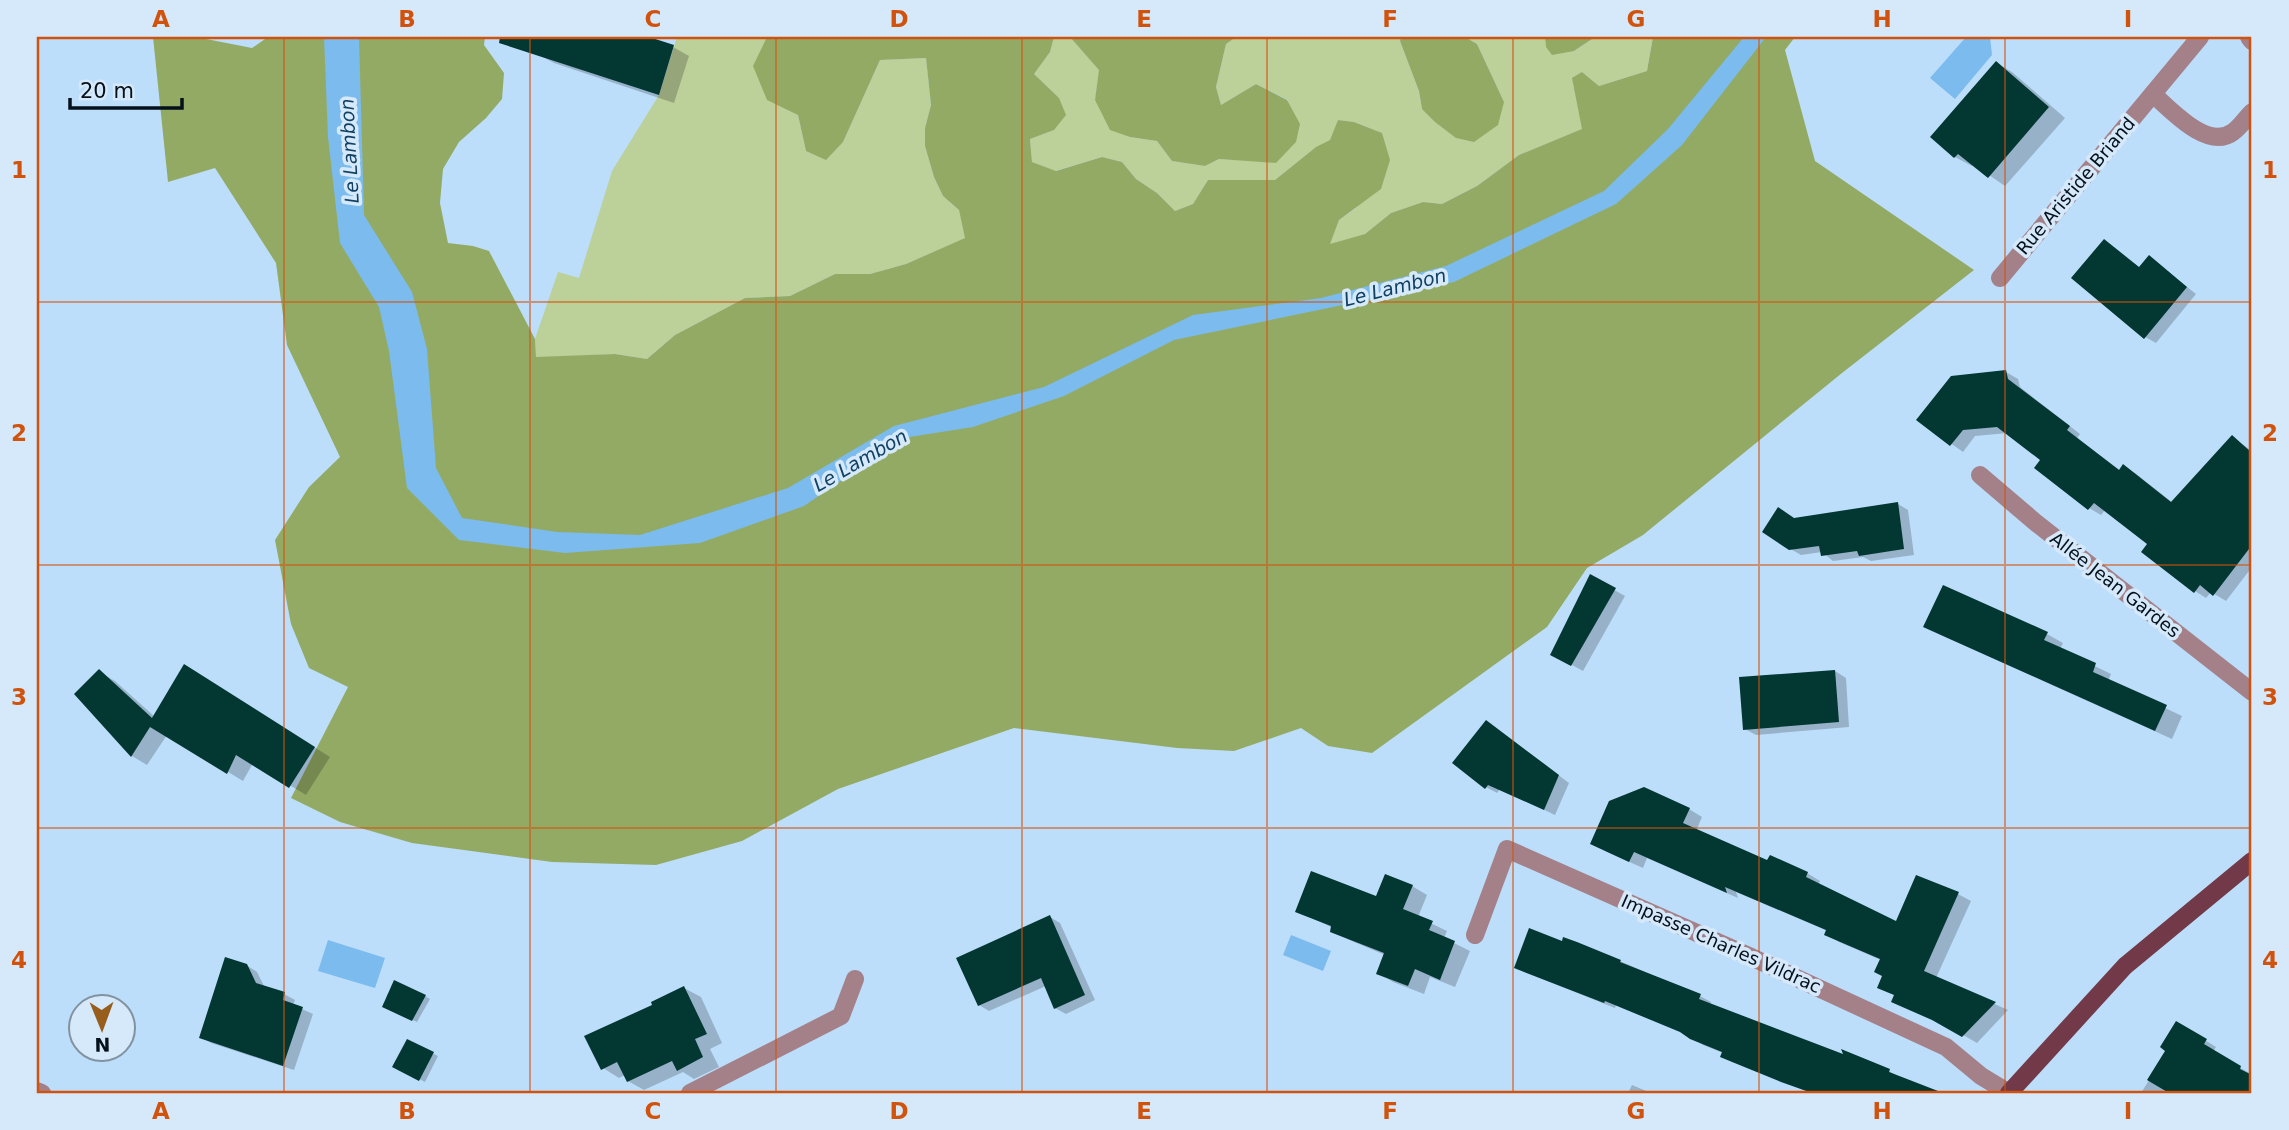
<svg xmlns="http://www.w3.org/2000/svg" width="2289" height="1130" viewBox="0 0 2289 1130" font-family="'DejaVu Sans',sans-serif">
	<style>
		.green { fill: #bcd099 }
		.forest { fill: #93aa65 }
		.water { fill: #7cbbed }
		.shadow { fill: #0003 }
		.building { fill: #023732 }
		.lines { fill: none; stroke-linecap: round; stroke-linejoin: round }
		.minor { stroke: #a48189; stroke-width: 18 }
		.major { stroke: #723948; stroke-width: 18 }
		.grid { fill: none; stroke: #d1520d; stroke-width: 2; stroke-opacity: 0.55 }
		.labels { text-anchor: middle; stroke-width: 7; stroke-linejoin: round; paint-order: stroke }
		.street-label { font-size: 18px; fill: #05101a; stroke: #d5e9fa }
		.water-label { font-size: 19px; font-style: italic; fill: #114162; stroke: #d5e9fa }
		.neatline { fill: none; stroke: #d1520d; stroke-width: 2.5 }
		.grid-label { font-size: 23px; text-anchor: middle; font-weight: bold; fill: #d1520d }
	</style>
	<rect width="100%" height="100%" fill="#bcdefa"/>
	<!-- green -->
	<g class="green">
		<polygon points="677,37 767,37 754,66 798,115 806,151 843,142 880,60 926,58 931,105 925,128 925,146 934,177 943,196 959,210 966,238 906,264 870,274 835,274 790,296 745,298 675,335 647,359 615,354 536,358 535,339 558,272 579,278 612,171 659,95"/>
		<polygon points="1054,37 1070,37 1100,70 1095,100 1130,137 1157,141 1172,161 1205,166 1219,159 1276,162 1288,100 1256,84 1221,105 1216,87 1226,44 1236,37 1401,37 1400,41 1419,91 1422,109 1504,102 1477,44 1465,37 1545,37 1546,47 1574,51 1595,37 1653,37 1647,71 1599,86 1582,72 1583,129 1519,155 1477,186 1442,204 1423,202 1391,213 1365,234 1329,245 1339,220 1356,208 1382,133 1354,122 1338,120 1331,140 1315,148 1275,180 1208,180 1193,204 1175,211 1157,193 1136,179 1122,162 1102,157 1055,171 1032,162 1030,139 1054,130 1058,98 1034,74 1050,52"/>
	</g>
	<!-- forest -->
	<g class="forest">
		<polygon points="153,37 196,37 252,48 268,37 485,37 484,45 504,73 502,99 486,118 459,142 443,169 440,203 448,243 473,246 489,251 535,339 536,357 615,354 647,359 675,335 745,298 790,296 835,274 870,274 906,264 965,238 959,210 943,196 934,177 925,146 925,128 931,105 926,58 880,60 843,142 826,160 806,151 798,115 767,100 753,66 767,37 1054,37 1050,52 1034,74 1059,98 1066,115 1054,130 1030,139 1032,162 1056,171 1102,157 1122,162 1136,179 1157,193 1175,211 1193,204 1208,180 1275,180 1316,147 1330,140 1338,120 1354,122 1382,133 1390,160 1381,189 1339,220 1330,244 1365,234 1391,213 1423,202 1442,204 1477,186 1519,155 1582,129 1572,78 1582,72 1599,86 1647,71 1653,37 1795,37 1785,50 1815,161 1974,270 1842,373 1643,535 1587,568 1547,627 1372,753 1328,746 1301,728 1234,751 1177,748 1014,728 838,789 742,841 656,865 552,862 412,843 340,822 291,798 348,687 309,668 291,624 275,540 309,487 340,457 287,345 276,263 215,168 168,182"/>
		<polygon points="1070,37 1236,37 1226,44 1216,87 1221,105 1256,84 1287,100 1300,124 1296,142 1276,163 1219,159 1205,166 1172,161 1157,141 1130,137 1110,130 1095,100 1099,70"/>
		<polygon points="1401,37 1465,37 1477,44 1504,102 1498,125 1474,142 1456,138 1435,122 1422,109 1419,91 1400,41"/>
		<polygon points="1545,37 1595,37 1574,51 1552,55 1546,47"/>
	</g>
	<!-- water -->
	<g class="water">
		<polygon points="324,37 359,37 364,215 412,292 427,349 436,468 462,518 557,532 640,535 788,488 894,426 1044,387 1193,315 1321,298 1446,266 1604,191 1668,129 1744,37 1766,37 1682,145 1616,204 1454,282 1174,340 1064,396 973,427 903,438 804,506 700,543 565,553 459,540 407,488 389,351 379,307 340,243 328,137"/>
		<polygon points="1966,37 1990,37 1992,55 1955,99 1930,78"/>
		<polygon points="1291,935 1331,951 1323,971 1283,955"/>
		<polygon points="328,940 385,958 375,988 318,971"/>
	</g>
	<!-- shadow -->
	<g class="shadow">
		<polygon points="524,37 644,37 673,47 689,56 674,103 554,63 521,45"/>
		<polygon points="1996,63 2012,72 2065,118 2005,186 1973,164 1972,166 1955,157 1932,137"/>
		<polygon points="2104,241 2140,268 2149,257 2196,294 2156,343 2145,337"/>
		<polygon points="2006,372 2018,379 2020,387 2080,434 2077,438 2121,471 2124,467 2135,473 2173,503 2232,437 2252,451 2252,567 2226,601 2211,592 2206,598 2195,591 2149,544 2105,510 2101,515 2089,508 2043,460 2008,433 1975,436 1963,452 1918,420"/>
		<polygon points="1898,504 1908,510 1914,555 1871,561 1863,557 1833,561 1822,552 1801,555 1789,548 1795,520"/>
		<polygon points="1591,577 1625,596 1583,671 1552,654"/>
		<polygon points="1925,626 2047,634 2063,643 2060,649 2111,674 2108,681 2182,716 2172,739 1941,635"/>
		<polygon points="1835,671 1846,678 1849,727 1756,735 1745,729"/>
		<polygon points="99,672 115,681 155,717 201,676 330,757 306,795 253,763 243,781 167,735 147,765 132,756 76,694"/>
		<polygon points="1497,729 1569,783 1555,815 1500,789 1497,793 1486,787"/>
		<polygon points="1689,809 1702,817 1696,831 1768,863 1807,873 1820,881 1818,885 1897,923 1958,894 1971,901 1936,978 2008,1010 1977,1043 1896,996 1881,960 1839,942 1826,934 1828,931 1736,892 1738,898 1647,858 1643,868 1605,851"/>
		<polygon points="1412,886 1427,895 1418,917 1447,931 1444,938 1470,951 1455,987 1430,977 1424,994 1393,982 1378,973 1385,955 1347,939 1332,931 1333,928 1297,911 1377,899"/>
		<polygon points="1050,917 1060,923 1095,1000 1066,1014 1055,1008 1046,986 989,1011 979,1005"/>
		<polygon points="1620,961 1700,996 1711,1002 1710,1005 1846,1057 1889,1071 1899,1077 1893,1093 1821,1093 1813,1090 1812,1093 1732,1062 1722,1056 1723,1053 1703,1045 1687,1034 1616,1005 1615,1008 1527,973 1516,967"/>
		<polygon points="246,965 257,972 265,988 284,994 295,1000 293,1005 313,1014 294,1070 211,1043 201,1037"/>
		<polygon points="684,988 701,997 722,1043 710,1049 719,1067 694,1079 683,1072 644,1090 628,1081 625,1075 619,1078 603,1068 654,1005"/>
		<polygon points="425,996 430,999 417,1022 389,1009"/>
		<polygon points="2177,1023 2216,1047 2213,1052 2251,1074 2252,1093 2141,1093 2168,1050"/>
		<polygon points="408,1041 438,1056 425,1082 394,1066"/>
		<polygon points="1632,1085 1651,1093 1628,1093"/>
	</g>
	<!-- building -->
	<g class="building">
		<polygon points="500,37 649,37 674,45 659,95 499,43"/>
		<polygon points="1996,61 2049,107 1988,178 1958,154 1954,158 1930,137"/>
		<polygon points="2104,239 2139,267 2149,255 2187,287 2144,339 2071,278"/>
		<polygon points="2006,370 2008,379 2070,426 2067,430 2119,470 2123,464 2171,502 2232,435 2252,453 2252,545 2213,596 2200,585 2194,593 2141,552 2147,544 2094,503 2088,510 2034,468 2040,460 1997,427 1963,430 1950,446 1916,420 1951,376"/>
		<polygon points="1898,502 1904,549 1859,556 1857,551 1821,556 1819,546 1789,550 1762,532 1778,507 1794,518"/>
		<polygon points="1590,574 1616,588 1571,666 1550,655"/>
		<polygon points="1943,585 2048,632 2044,640 2096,663 2093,672 2167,705 2155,731 1923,627"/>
		<polygon points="184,664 315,747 289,788 236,755 227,774 150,727 131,757 74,694 99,669 152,718"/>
		<polygon points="1835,670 1839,722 1743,730 1739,677"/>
		<polygon points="1486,720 1559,775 1544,810 1488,785 1485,789 1452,763"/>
		<polygon points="1644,787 1690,808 1683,823 1767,860 1770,855 1808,872 1806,877 1896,921 1916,875 1959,892 1924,971 1996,1002 1962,1037 1932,1020 1891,1002 1894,995 1877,988 1882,976 1874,972 1880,959 1824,935 1826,930 1725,887 1727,893 1634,852 1629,862 1590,844 1609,801"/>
		<polygon points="1311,871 1376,896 1385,874 1413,885 1403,909 1433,921 1429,930 1455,941 1440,980 1415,969 1408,986 1376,974 1384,953 1330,932 1331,926 1295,912"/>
		<polygon points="1050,915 1085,995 1054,1009 1041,978 978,1006 956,958"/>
		<polygon points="1529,928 1562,941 1563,937 1577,942 1621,960 1620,962 1701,994 1699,999 1843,1054 1841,1049 1890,1069 1889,1072 1938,1091 1938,1093 1812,1093 1781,1082 1720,1057 1722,1052 1690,1039 1680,1032 1605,1001 1604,1003 1514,968"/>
		<polygon points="225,957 247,964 256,983 285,992 283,1000 303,1007 283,1066 199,1038"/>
		<polygon points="394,980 426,995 412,1021 382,1007"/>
		<polygon points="684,986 707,1034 695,1039 703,1057 677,1071 672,1061 627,1082 617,1062 601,1070 584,1036 652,1005 651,1002"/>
		<polygon points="2176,1021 2207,1039 2204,1044 2241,1066 2240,1069 2252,1075 2252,1093 2169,1093 2147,1080 2165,1051 2160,1047"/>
		<polygon points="407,1039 434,1052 419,1081 392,1067"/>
	</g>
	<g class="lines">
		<!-- minor -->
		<g class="minor">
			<polyline points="2249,37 2252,41"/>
			<path d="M2153,94c18,16 55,57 80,38 7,-5 13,-14 19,-20"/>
			<polyline points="2000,278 2200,37"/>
			<polyline points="1980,475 2035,522 2252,692"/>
			<polyline points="1475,935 1507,849 1749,956 1946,1047 1981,1076 2009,1093"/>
			<polyline points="37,1091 42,1093"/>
			<polyline points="690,1093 841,1016 855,979"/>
		</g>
		<!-- major -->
		<polyline class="major" points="2009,1093 2125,966 2252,861"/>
	</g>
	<!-- grid -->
	<path class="grid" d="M284,37v1056M530,37v1056M776,37v1056M1022,37v1056M1267,37v1056M1513,37v1056M1759,37v1056M2005,37v1056M37,302h2215M37,565h2215M37,828h2215"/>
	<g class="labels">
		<!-- street labels -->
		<g class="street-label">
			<text transform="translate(2076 186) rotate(-50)" y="6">Rue Aristide Briand</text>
			<text transform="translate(2115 585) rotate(38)" y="6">Allée Jean Gardes</text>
			<text transform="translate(1721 944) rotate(24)" y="6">Impasse Charles Vildrac</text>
		</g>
		<!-- water labels -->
		<g class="water-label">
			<text transform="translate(349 151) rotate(-93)" y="7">Le Lambon</text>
			<text transform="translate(1395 287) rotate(-14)" y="7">Le Lambon</text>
			<text transform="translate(860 460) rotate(-30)" y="7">Le Lambon</text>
		</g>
	</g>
	<!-- border -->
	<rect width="2289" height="1130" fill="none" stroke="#d5e9fa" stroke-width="77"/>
	<!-- north arrow -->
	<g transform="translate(102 1028) rotate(179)"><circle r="33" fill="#d5e9fa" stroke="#8292a0" stroke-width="2"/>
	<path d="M0-5L12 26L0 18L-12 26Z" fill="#975d1c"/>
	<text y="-10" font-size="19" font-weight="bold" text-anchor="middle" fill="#05101a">N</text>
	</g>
	<!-- scale -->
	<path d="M70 98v10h112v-10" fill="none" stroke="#05101a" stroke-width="3.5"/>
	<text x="80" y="98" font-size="21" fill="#05101a" stroke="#d5e9fa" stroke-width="5" paint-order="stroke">20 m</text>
	<rect x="38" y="38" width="2212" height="1054" class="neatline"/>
	<g class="grid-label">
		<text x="161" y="27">A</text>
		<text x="407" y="27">B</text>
		<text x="653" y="27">C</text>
		<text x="899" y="27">D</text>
		<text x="1144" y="27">E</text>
		<text x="1390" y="27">F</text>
		<text x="1636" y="27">G</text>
		<text x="1882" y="27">H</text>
		<text x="2128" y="27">I</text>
		<text x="19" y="178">1</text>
		<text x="2270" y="178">1</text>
		<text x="19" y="441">2</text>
		<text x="2270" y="441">2</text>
		<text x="19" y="705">3</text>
		<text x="2270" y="705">3</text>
		<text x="19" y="968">4</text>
		<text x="2270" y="968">4</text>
		<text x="161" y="1119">A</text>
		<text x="407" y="1119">B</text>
		<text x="653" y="1119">C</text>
		<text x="899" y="1119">D</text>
		<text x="1144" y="1119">E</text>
		<text x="1390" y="1119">F</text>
		<text x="1636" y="1119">G</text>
		<text x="1882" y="1119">H</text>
		<text x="2128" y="1119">I</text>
	</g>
</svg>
